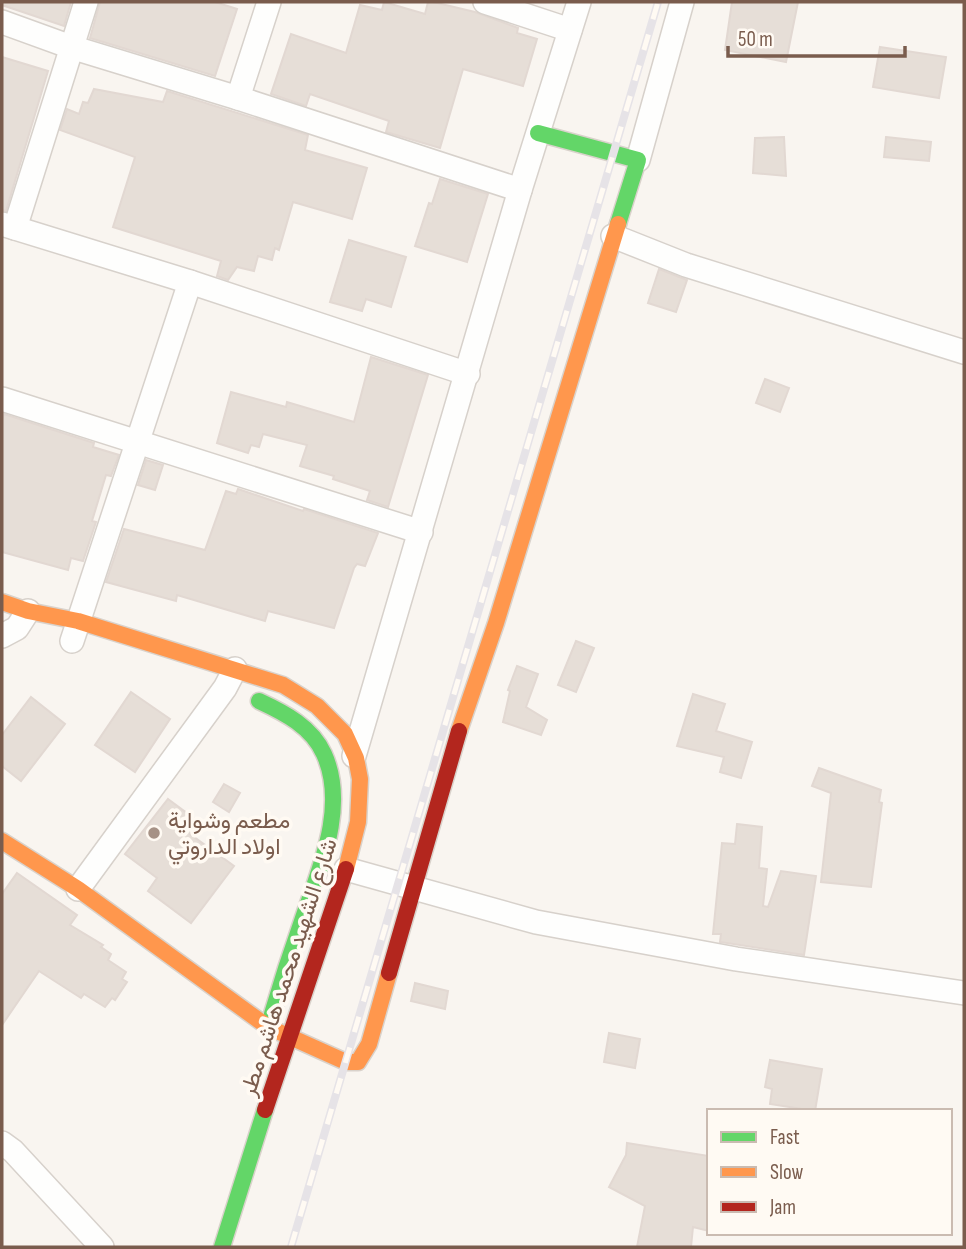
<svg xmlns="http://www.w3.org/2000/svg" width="966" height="1249" viewBox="0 0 966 1249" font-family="'Sofia Sans Condensed',Vazirmatn,sans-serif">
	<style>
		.building { fill: #e6ded7; stroke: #e2d8d2; stroke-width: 2 }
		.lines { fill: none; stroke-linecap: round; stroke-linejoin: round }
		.street-casing { stroke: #d7d1cb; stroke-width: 26 }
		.fast-casing { stroke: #d9d2cb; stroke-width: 19 }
		.slow-casing { stroke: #d9d2cb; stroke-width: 19 }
		.jam-casing { stroke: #d9d2cb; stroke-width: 19 }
		.street { stroke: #fefefd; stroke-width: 23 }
		.fast { stroke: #63d668; stroke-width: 16 }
		.slow { stroke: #ff974d; stroke-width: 16 }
		.jam { stroke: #b3261e; stroke-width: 16 }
		.rail-casing { stroke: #e6e3e7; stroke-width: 8 }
		.rail { stroke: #fffaf3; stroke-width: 5; stroke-dasharray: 16; stroke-linecap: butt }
		.poi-dot { fill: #a69286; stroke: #fffaf3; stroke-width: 2.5 }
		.labels { text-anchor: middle; stroke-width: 7; stroke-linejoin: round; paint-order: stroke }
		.poi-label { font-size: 23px; fill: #7a5c4d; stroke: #fffaf3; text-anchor: start }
		.street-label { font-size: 23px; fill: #7a5c4d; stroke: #fffaf3 }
	</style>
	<rect width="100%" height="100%" fill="#f9f5f0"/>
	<!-- building -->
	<g class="building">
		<polygon points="3,2 71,2 64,26 2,5"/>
		<polygon points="100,2 215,2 237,9 215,76 90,38"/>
		<polygon points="384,2 425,14 428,2 433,2 475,12 518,28 517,33 537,39 523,86 463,69 440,148 386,132 389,121 310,94 306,106 271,94 291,34 346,53 360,5 382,10"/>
		<polygon points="732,2 798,2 786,62 725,50"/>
		<polygon points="880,47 946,57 939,98 873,87"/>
		<polygon points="2,57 48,71 6,211 2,210"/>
		<polygon points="94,89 163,102 167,91 308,135 305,150 367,168 352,219 293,202 279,250 275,248 272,260 258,256 254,271 237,267 228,280 217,276 221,261 113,227 135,157 60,130 67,109 79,114 83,102 88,103"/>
		<polygon points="784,137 786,176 753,173 755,138"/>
		<polygon points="886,137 931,142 929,161 884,157"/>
		<polygon points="440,179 488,194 467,262 415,246 429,203 432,204"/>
		<polygon points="349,240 406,257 391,307 366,299 362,311 330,302"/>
		<polygon points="659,269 687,280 676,312 648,303"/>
		<polygon points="371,357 428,375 388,507 367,500 370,491 333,479 334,476 300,466 307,445 263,434 259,447 251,445 248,453 217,443 231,392 286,407 287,402 354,422"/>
		<polygon points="765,379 789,388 780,412 756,403"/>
		<polygon points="4,414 94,443 93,447 119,455 111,476 106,475 92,521 96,522 83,561 71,558 68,570 2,552 2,420"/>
		<polygon points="146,460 163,465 155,490 138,485"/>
		<polygon points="238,489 303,511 304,509 378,533 365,566 357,564 354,568 334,628 268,611 265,621 177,595 176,601 106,582 124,529 205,550 226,491 236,494"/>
		<polygon points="576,641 594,648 576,692 558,685"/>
		<polygon points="517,666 538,674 526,707 547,720 541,735 503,722 510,691 508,690"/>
		<polygon points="131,692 170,719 135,772 95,745"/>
		<polygon points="693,694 725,704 716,731 752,742 741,778 720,772 724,757 677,746"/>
		<polygon points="31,697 65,724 21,781 2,766 2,735"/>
		<polygon points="819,768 881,790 879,802 882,803 871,887 821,882 831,793 812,786"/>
		<polygon points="224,784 240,793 229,812 213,802"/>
		<polygon points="168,799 199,822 190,834 234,866 191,923 148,891 157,878 125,854"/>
		<polygon points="737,824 762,827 759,868 767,869 763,906 768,907 781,871 816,876 804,955 720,942 721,934 713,934 722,843 735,844"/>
		<polygon points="17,873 77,915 70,925 103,945 101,947 111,954 108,960 126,972 122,979 127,982 115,1000 112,998 105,1007 84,994 81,998 39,971 2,1025 2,894"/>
		<polygon points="415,983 448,991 445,1009 411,1001"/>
		<polygon points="609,1033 640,1039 635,1068 604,1062"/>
		<polygon points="770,1060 822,1069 815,1111 770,1104 772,1089 765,1087"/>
		<polygon points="627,1143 709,1156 709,1231 693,1227 691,1247 637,1247 645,1206 609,1187 626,1155"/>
	</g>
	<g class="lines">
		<defs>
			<g id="street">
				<polyline points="485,2 570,30"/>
				<polyline points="2,22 71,47 238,98 520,190"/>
				<polyline points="238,98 269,2"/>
				<polyline points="638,160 682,2"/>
				<polyline points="2,224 190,282 468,374"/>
				<polyline points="15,228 86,2"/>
				<polyline points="613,236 686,265 964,352"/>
				<polyline points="2,399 421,532"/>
				<polyline points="2,636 17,628 28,611"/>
				<polyline points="72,641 190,282"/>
				<polyline points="354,756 520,190 579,2"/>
				<polyline points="346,869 536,922 736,959 964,993"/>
				<polyline points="78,889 225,688 235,669"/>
				<polyline points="2,1143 13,1151 102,1247"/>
			</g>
			<g id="fast">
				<polyline points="538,133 638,160 618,224"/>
				<path d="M259,701c26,12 53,26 65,53 24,53 -5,116 -22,167 -11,31 -21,62 -30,93"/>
				<polyline points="222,1247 265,1110"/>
			</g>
			<g id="slow">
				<polyline points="2,602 28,611 78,621 283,685 317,706 345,734 356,758 360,779 358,822 346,869"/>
				<polyline points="459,731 496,623 618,224"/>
				<polyline points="2,841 78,889 268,1027 346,1062 358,1062 369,1044 389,973"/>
			</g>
			<g id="jam">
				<polyline points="389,973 459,731"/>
				<polyline points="265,1110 346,869"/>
			</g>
		</defs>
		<!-- street casing -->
		<use href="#street" class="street-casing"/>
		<!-- fast casing -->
		<use href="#fast" class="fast-casing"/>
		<!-- slow casing -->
		<use href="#slow" class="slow-casing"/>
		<!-- jam casing -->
		<use href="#jam" class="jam-casing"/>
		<!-- street -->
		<use href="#street" class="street"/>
		<!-- fast -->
		<use href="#fast" class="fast"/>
		<!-- slow -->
		<use href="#slow" class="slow"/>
		<!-- jam -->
		<use href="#jam" class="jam"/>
		<defs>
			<polyline id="rail" points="291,1247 658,2"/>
		</defs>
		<!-- rail casing -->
		<use href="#rail" class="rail-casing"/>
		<!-- rail -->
		<use href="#rail" class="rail"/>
	</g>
	<!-- markers -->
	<circle class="poi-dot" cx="154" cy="833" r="7"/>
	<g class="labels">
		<!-- poi labels -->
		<g class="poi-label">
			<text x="168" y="828">مطعم وشواية<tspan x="168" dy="26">اولاد الداروتي</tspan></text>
		</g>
		<!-- street labels -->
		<g class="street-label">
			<text transform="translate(288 967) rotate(-72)" y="8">شارع الشهيد محمد هاشم مطر</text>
		</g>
	</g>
	<!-- border -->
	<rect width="966" height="1249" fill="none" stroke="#7a5c4d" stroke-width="7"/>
	<!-- legend -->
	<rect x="707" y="1109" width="245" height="126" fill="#fffaf3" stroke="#cabbb1" stroke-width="2"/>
	<rect x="721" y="1132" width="35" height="10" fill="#63d668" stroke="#cabbb1" stroke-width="2"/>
	<text x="770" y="1144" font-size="21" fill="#7a5c4d">Fast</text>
	<rect x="721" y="1167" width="35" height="10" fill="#ff974d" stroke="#cabbb1" stroke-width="2"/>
	<text x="770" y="1179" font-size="21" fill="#7a5c4d">Slow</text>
	<rect x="721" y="1202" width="35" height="10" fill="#b3261e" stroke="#cabbb1" stroke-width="2"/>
	<text x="770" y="1214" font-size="21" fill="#7a5c4d">Jam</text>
	<!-- scale -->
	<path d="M728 46v10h177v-10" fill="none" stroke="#7a5c4d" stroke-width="3.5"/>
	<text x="738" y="46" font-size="21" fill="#7a5c4d" stroke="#fffaf3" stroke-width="5" paint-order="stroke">50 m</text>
</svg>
